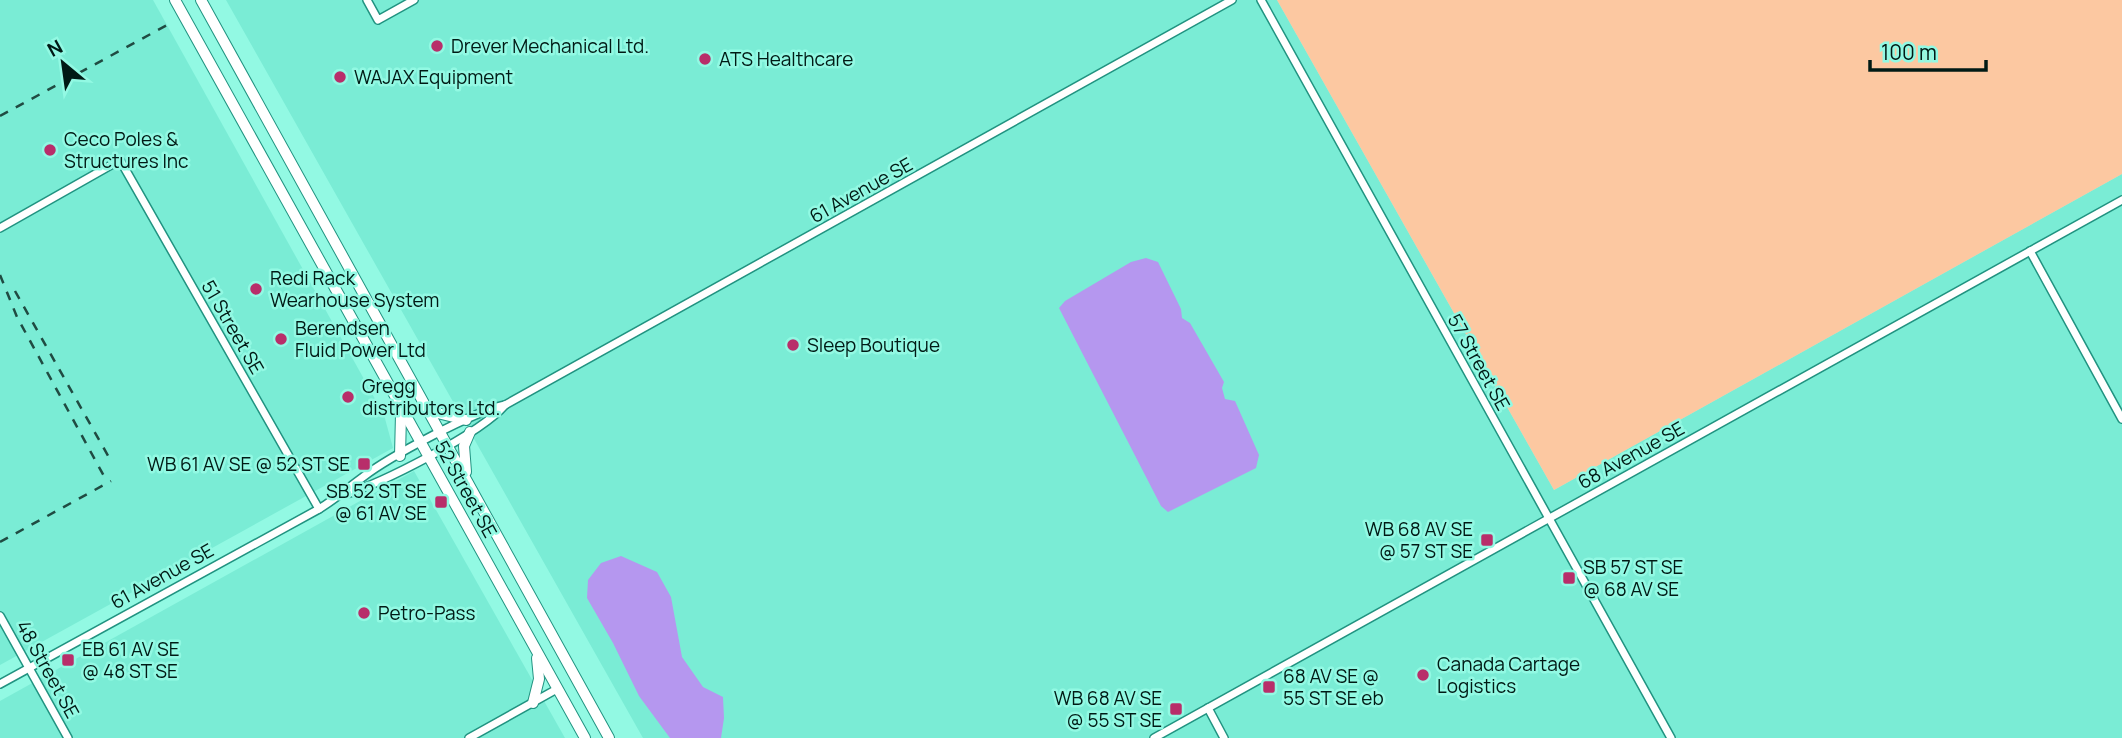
<svg xmlns="http://www.w3.org/2000/svg" width="2122" height="738" viewBox="0 0 2122 738" font-family="Manrope,sans-serif">
	<style>
		.built { fill: #7aecd5 }
		.green { fill: #fcc8a1 }
		.water { fill: #b597ef }
		.lines { fill: none; stroke-linecap: round; stroke-linejoin: round }
		.minor-casing { stroke: #219381; stroke-width: 10 }
		.major-casing { stroke: #219381; stroke-width: 12 }
		.minor { stroke: #fff; stroke-width: 7 }
		.major { stroke: #fff; stroke-width: 10 }
		.rail { stroke: #204b42; stroke-width: 2.5; stroke-dasharray: 9 9; stroke-linecap: butt }
		.poi-dot { fill: #b82e6a; stroke: #92f9e3; stroke-width: 2.5 }
		.labels { text-anchor: middle; stroke-width: 5; stroke-linejoin: round; paint-order: stroke }
		.poi-label { font-size: 19px; fill: #001a15; stroke: #92f9e3; text-anchor: start }
		.street-label { font-size: 19px; fill: #001a15; stroke: #92f9e3 }
	</style>
	<rect width="100%" height="100%" fill="#92f9e3"/>
	<!-- built -->
	<g class="built">
		<polygon points="0,0 153,0 384,415 393,448 0,665"/>
		<polygon points="226,0 1277,0 1554,490 2122,174 2122,738 643,738"/>
		<polygon points="414,471 565,738 0,738 0,701"/>
	</g>
	<!-- green -->
	<polygon class="green" points="1277,0 2122,0 2122,174 1554,490"/>
	<!-- water -->
	<g class="water">
		<polygon points="1146,258 1158,262 1181,309 1182,318 1190,323 1224,382 1222,388 1225,399 1235,401 1259,455 1256,468 1168,512 1161,506 1059,308 1065,301 1131,262"/>
		<polygon points="621,556 657,572 671,597 682,657 703,687 723,697 724,718 721,738 670,738 639,696 613,643 587,598 588,580 601,563"/>
	</g>
	<g class="lines">
		<defs>
			<g id="minor">
				<polyline points="367,0 378,20 414,0"/>
				<polyline points="1261,0 1671,738"/>
				<polyline points="0,228 120,160 319,509"/>
				<polyline points="2030,251 2122,419"/>
				<path d="M344,495c38,-12 136,-61 161,-90"/>
				<polyline points="0,616 68,738"/>
				<path d="M0,684l319,-175c16,-10 29,-21 44,-32 26,-20 111,-66 142,-72l727,-405"/>
				<polyline points="1208,708 1224,738"/>
				<polyline points="469,738 557,689"/>
				<polyline points="1154,738 2122,200"/>
			</g>
			<g id="major">
				<polyline points="175,0 585,738"/>
				<polyline points="201,0 609,738"/>
				<polyline points="429,411 466,420"/>
				<polyline points="400,456 401,414"/>
				<polyline points="466,472 464,446 470,432"/>
				<polyline points="533,703 539,679 537,658"/>
			</g>
		</defs>
		<!-- minor casing -->
		<use href="#minor" class="minor-casing"/>
		<!-- major casing -->
		<use href="#major" class="major-casing"/>
		<!-- minor -->
		<use href="#minor" class="minor"/>
		<!-- major -->
		<use href="#major" class="major"/>
		<!-- rail -->
		<g class="rail">
			<polyline points="0,116 169,24"/>
			<polyline points="0,275 17,317 105,478"/>
			<polyline points="15,291 111,461"/>
			<polyline points="0,542 111,481"/>
		</g>
	</g>
	<!-- markers -->
	<g class="poi-dot">
		<circle cx="437" cy="46" r="7"/>
		<circle cx="705" cy="59" r="7"/>
		<circle cx="340" cy="77" r="7"/>
		<circle cx="50" cy="150" r="7"/>
		<circle cx="256" cy="289" r="7"/>
		<circle cx="281" cy="339" r="7"/>
		<circle cx="793" cy="345" r="7"/>
		<circle cx="348" cy="397" r="7"/>
		<rect x="357" y="457" width="14" height="14" rx="3.5"/>
		<rect x="434" y="495" width="14" height="14" rx="3.5"/>
		<rect x="1480" y="533" width="14" height="14" rx="3.5"/>
		<rect x="1562" y="571" width="14" height="14" rx="3.5"/>
		<circle cx="364" cy="613" r="7"/>
		<rect x="61" y="653" width="14" height="14" rx="3.5"/>
		<circle cx="1423" cy="675" r="7"/>
		<rect x="1262" y="680" width="14" height="14" rx="3.5"/>
		<rect x="1169" y="702" width="14" height="14" rx="3.5"/>
	</g>
	<g class="labels">
		<!-- poi labels -->
		<g class="poi-label">
			<text x="451" y="53">Drever Mechanical Ltd.</text>
			<text x="719" y="66">ATS Healthcare</text>
			<text x="354" y="84">WAJAX Equipment</text>
			<text x="64" y="146">Ceco Poles &amp;<tspan x="64" dy="22">Structures Inc</tspan></text>
			<text x="270" y="285">Redi Rack<tspan x="270" dy="22">Wearhouse System</tspan></text>
			<text x="295" y="335">Berendsen<tspan x="295" dy="22">Fluid Power Ltd</tspan></text>
			<text x="807" y="352">Sleep Boutique</text>
			<text x="362" y="393">Gregg<tspan x="362" dy="22">distributors Ltd.</tspan></text>
			<text x="350" y="471" text-anchor="end">WB 61 AV SE @ 52 ST SE</text>
			<text x="427" y="498" text-anchor="end">SB 52 ST SE<tspan x="427" dy="22">@ 61 AV SE</tspan></text>
			<text x="1473" y="536" text-anchor="end">WB 68 AV SE<tspan x="1473" dy="22">@ 57 ST SE</tspan></text>
			<text x="1583" y="574">SB 57 ST SE<tspan x="1583" dy="22">@ 68 AV SE</tspan></text>
			<text x="378" y="620">Petro-Pass</text>
			<text x="82" y="656">EB 61 AV SE<tspan x="82" dy="22">@ 48 ST SE</tspan></text>
			<text x="1437" y="671">Canada Cartage<tspan x="1437" dy="22">Logistics</tspan></text>
			<text x="1283" y="683">68 AV SE @<tspan x="1283" dy="22">55 ST SE eb</tspan></text>
			<text x="1162" y="705" text-anchor="end">WB 68 AV SE<tspan x="1162" dy="22">@ 55 ST SE</tspan></text>
		</g>
		<!-- street labels -->
		<g class="street-label">
			<text transform="translate(861 190) rotate(-29)" y="7">61 Avenue SE</text>
			<text transform="translate(233 327) rotate(60)" y="7">51 Street SE</text>
			<text transform="translate(1479 362) rotate(61)" y="7">57 Street SE</text>
			<text transform="translate(1631 455) rotate(-29)" y="7">68 Avenue SE</text>
			<text transform="translate(466 489) rotate(61)" y="7">52 Street SE</text>
			<text transform="translate(162 576) rotate(-29)" y="7">61 Avenue SE</text>
			<text transform="translate(48 669) rotate(61)" y="7">48 Street SE</text>
		</g>
	</g>
	<!-- north arrow -->
	<g transform="translate(63 63) rotate(331)" stroke="#92f9e3" stroke-width="5" paint-order="stroke">
	<path d="M0-5L12 26L0 18L-12 26Z" fill="#001a15"/>
	<text y="-10" font-size="19" font-weight="bold" text-anchor="middle" fill="#001a15">N</text>
	</g>
	<!-- scale -->
	<path d="M1870 60v10h116v-10" fill="none" stroke="#001a15" stroke-width="3.5"/>
	<text x="1881" y="60" font-size="21" fill="#001a15" stroke="#92f9e3" stroke-width="5" paint-order="stroke">100 m</text>
</svg>
